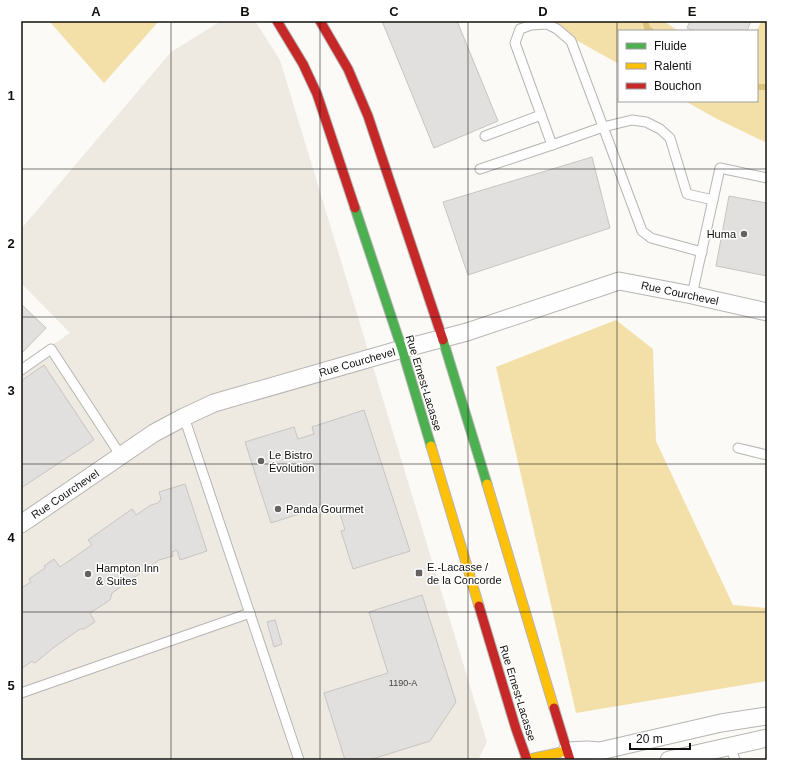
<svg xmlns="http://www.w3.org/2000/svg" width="788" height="781" viewBox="0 0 788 781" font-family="Helvetica,sans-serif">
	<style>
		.built { fill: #eeeae2 }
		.forest { fill: #f3e0a9 }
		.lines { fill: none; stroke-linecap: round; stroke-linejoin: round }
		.stream { stroke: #dac27c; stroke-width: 6 }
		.building { fill: #e2e0de; stroke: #c7c5c3 }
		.lane-casing { stroke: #b6b5b3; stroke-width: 11 }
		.street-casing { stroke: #b6b5b3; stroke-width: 19 }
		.fast-casing { stroke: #b6b5b3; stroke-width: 11 }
		.slow-casing { stroke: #b6b5b3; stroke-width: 11 }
		.jam-casing { stroke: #b6b5b3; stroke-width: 11 }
		.lane { stroke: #fffefe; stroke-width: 9 }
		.street { stroke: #fffefe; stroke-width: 17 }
		.fast { stroke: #4caf50; stroke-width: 9 }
		.slow { stroke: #ffc107; stroke-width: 9 }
		.jam { stroke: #c62828; stroke-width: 9 }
		.grid { fill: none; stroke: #10100e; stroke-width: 1; stroke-opacity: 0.55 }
		.poi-dot { fill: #636260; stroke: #fff; stroke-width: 1.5 }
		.labels { text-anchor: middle; stroke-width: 3; stroke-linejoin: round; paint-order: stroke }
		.number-label { font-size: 9px; fill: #444442 }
		.poi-label { font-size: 11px; fill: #10100e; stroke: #fff; text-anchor: start }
		.street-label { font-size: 11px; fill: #10100e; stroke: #fff }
		.neatline { fill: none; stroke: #10100e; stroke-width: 1.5 }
		.grid-label { font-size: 13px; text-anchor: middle; font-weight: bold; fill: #10100e }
	</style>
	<rect width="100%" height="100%" fill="#fcfaf7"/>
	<!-- built -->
	<polygon class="built" points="221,21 255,21 280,60 487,742 478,760 21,760 21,366 70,333 21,283 21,229 171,52"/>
	<!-- forest -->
	<g class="forest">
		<polygon points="49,21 159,21 104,83"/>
		<polygon points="542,21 663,21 679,31 619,31 619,64"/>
		<polygon points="762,21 767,21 767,143 717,119 685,101 757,101 756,31"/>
		<polygon points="616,320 653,349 656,441 733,605 767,608 767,681 576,713 496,367"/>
	</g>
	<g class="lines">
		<!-- stream -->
		<g class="stream">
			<polyline points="645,21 647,28 651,31"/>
			<polyline points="757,87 767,87"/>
		</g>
	</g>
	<!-- building -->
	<g class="building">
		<polygon points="382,21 457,21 498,121 434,148"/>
		<polygon points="690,21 751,21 747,31 739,30 739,31 695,31 687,28"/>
		<polygon points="592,157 610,228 468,275 443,202"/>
		<polygon points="729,196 767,203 767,276 716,266"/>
		<polygon points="21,304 46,328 21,354"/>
		<polygon points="44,365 94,440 21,488 21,381"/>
		<polygon points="364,410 410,551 353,569 341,531 345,530 339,510 327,514 324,506 271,523 245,442 294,427 298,439 314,434 312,427"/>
		<polygon points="185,484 207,551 180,560 177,550 172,552 173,556 159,560 112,593 110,600 90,613 95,622 84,629 80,629 53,648 35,663 32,661 21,669 21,584 23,587 31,582 29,579 45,568 44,566 54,559 60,567 92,545 88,540 132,509 136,515 151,505 158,503 161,499 159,492"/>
		<polygon points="422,595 456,702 430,741 369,760 345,760 324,693 388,673 369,612"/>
		<polygon points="275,620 282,644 274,647 267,622"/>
	</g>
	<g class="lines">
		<defs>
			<g id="lane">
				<polyline points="485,136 541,115"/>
				<polyline points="480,169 552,145"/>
				<polyline points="702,252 651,238 642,231 571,41 557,29 547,24 531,25 520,29 515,43 552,145 603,127 632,120 646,122 660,129 670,138 687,194 713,200"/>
				<polyline points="692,295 720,168 767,178"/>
				<polyline points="21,370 51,349 121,456"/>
				<polyline points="184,417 299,760"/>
				<polyline points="738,448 767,455"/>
				<polyline points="21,693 250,613"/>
				<polyline points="730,746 735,760"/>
			</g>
			<g id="street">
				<polyline points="21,524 154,433 184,417 214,403 402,349 467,332 619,281 692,295 767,312"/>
				<polyline points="567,751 587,750 600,751 721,723 767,716"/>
				<polyline points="669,760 767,738"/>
			</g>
			<g id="fast">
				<polyline points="355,208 402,349 431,446"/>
				<polyline points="443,340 487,484"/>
			</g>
			<g id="slow">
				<polyline points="431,446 479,606"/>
				<polyline points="487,484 554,708"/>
				<polyline points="525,760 567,751"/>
			</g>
			<g id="jam">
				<polyline points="277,21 303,64 317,94 355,208"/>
				<polyline points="320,21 348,69 368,116 443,340"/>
				<polyline points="479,606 516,729 527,760"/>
				<polyline points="554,708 570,760"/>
			</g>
		</defs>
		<!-- lane casing -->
		<use href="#lane" class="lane-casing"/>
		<!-- street casing -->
		<use href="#street" class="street-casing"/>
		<!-- fast casing -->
		<use href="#fast" class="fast-casing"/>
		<!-- slow casing -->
		<use href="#slow" class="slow-casing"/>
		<!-- jam casing -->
		<use href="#jam" class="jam-casing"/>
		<!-- lane -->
		<use href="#lane" class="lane"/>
		<!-- street -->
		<use href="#street" class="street"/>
		<!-- fast -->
		<use href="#fast" class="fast"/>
		<!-- slow -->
		<use href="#slow" class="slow"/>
		<!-- jam -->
		<use href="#jam" class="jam"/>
	</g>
	<!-- grid -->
	<path class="grid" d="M171,21v739M320,21v739M468,21v739M617,21v739M21,169h746M21,317h746M21,464h746M21,612h746"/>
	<!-- markers -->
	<g class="poi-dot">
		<circle cx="744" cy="234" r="4"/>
		<circle cx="261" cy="461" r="4"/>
		<circle cx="278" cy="509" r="4"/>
		<rect x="415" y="569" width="8" height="8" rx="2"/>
		<circle cx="88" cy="574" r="4"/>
	</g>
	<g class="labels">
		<!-- number labels -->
		<g class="number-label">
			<text x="403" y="686">1190-A</text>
		</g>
		<!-- poi labels -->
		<g class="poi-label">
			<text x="736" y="238" text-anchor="end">Huma</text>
			<text x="269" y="459">Le Bistro<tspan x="269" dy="13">Évolution</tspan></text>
			<text x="286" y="513">Panda Gourmet</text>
			<text x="427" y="571">E.-Lacasse /<tspan x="427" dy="13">de la Concorde</tspan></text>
			<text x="96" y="572">Hampton Inn<tspan x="96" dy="13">&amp; Suites</tspan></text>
		</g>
		<!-- street labels -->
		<g class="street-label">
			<text transform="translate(680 293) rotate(12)" y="4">Rue Courchevel</text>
			<text transform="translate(357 362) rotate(-16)" y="4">Rue Courchevel</text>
			<text transform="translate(424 383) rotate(73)" y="4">Rue Ernest-Lacasse</text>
			<text transform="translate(65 494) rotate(-34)" y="4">Rue Courchevel</text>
			<text transform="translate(518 693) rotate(73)" y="4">Rue Ernest-Lacasse</text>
		</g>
	</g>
	<!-- border -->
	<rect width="788" height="781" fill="none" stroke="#ffffff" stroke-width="44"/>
	<!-- legend -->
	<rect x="618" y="30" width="140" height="72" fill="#ffffff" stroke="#9f9f9f"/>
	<rect x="626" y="43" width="20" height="6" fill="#4caf50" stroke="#9f9f9f"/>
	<text x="654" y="50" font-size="12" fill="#10100e">Fluide</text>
	<rect x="626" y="63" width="20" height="6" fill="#ffc107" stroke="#9f9f9f"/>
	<text x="654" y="70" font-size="12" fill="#10100e">Ralenti</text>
	<rect x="626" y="83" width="20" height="6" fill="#c62828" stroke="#9f9f9f"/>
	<text x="654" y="90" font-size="12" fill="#10100e">Bouchon</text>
	<!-- scale -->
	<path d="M630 743v6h60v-6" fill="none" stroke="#10100e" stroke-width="2"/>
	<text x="636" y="743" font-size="12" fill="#10100e" stroke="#ffffff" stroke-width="3" paint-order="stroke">20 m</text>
	<rect x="22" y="22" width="744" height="737" class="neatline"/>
	<g class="grid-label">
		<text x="96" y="16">A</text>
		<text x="245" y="16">B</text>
		<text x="394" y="16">C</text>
		<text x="543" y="16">D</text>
		<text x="692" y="16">E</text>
		<text x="11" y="100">1</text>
		<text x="11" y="248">2</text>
		<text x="11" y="395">3</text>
		<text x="11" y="542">4</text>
		<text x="11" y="690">5</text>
	</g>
</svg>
